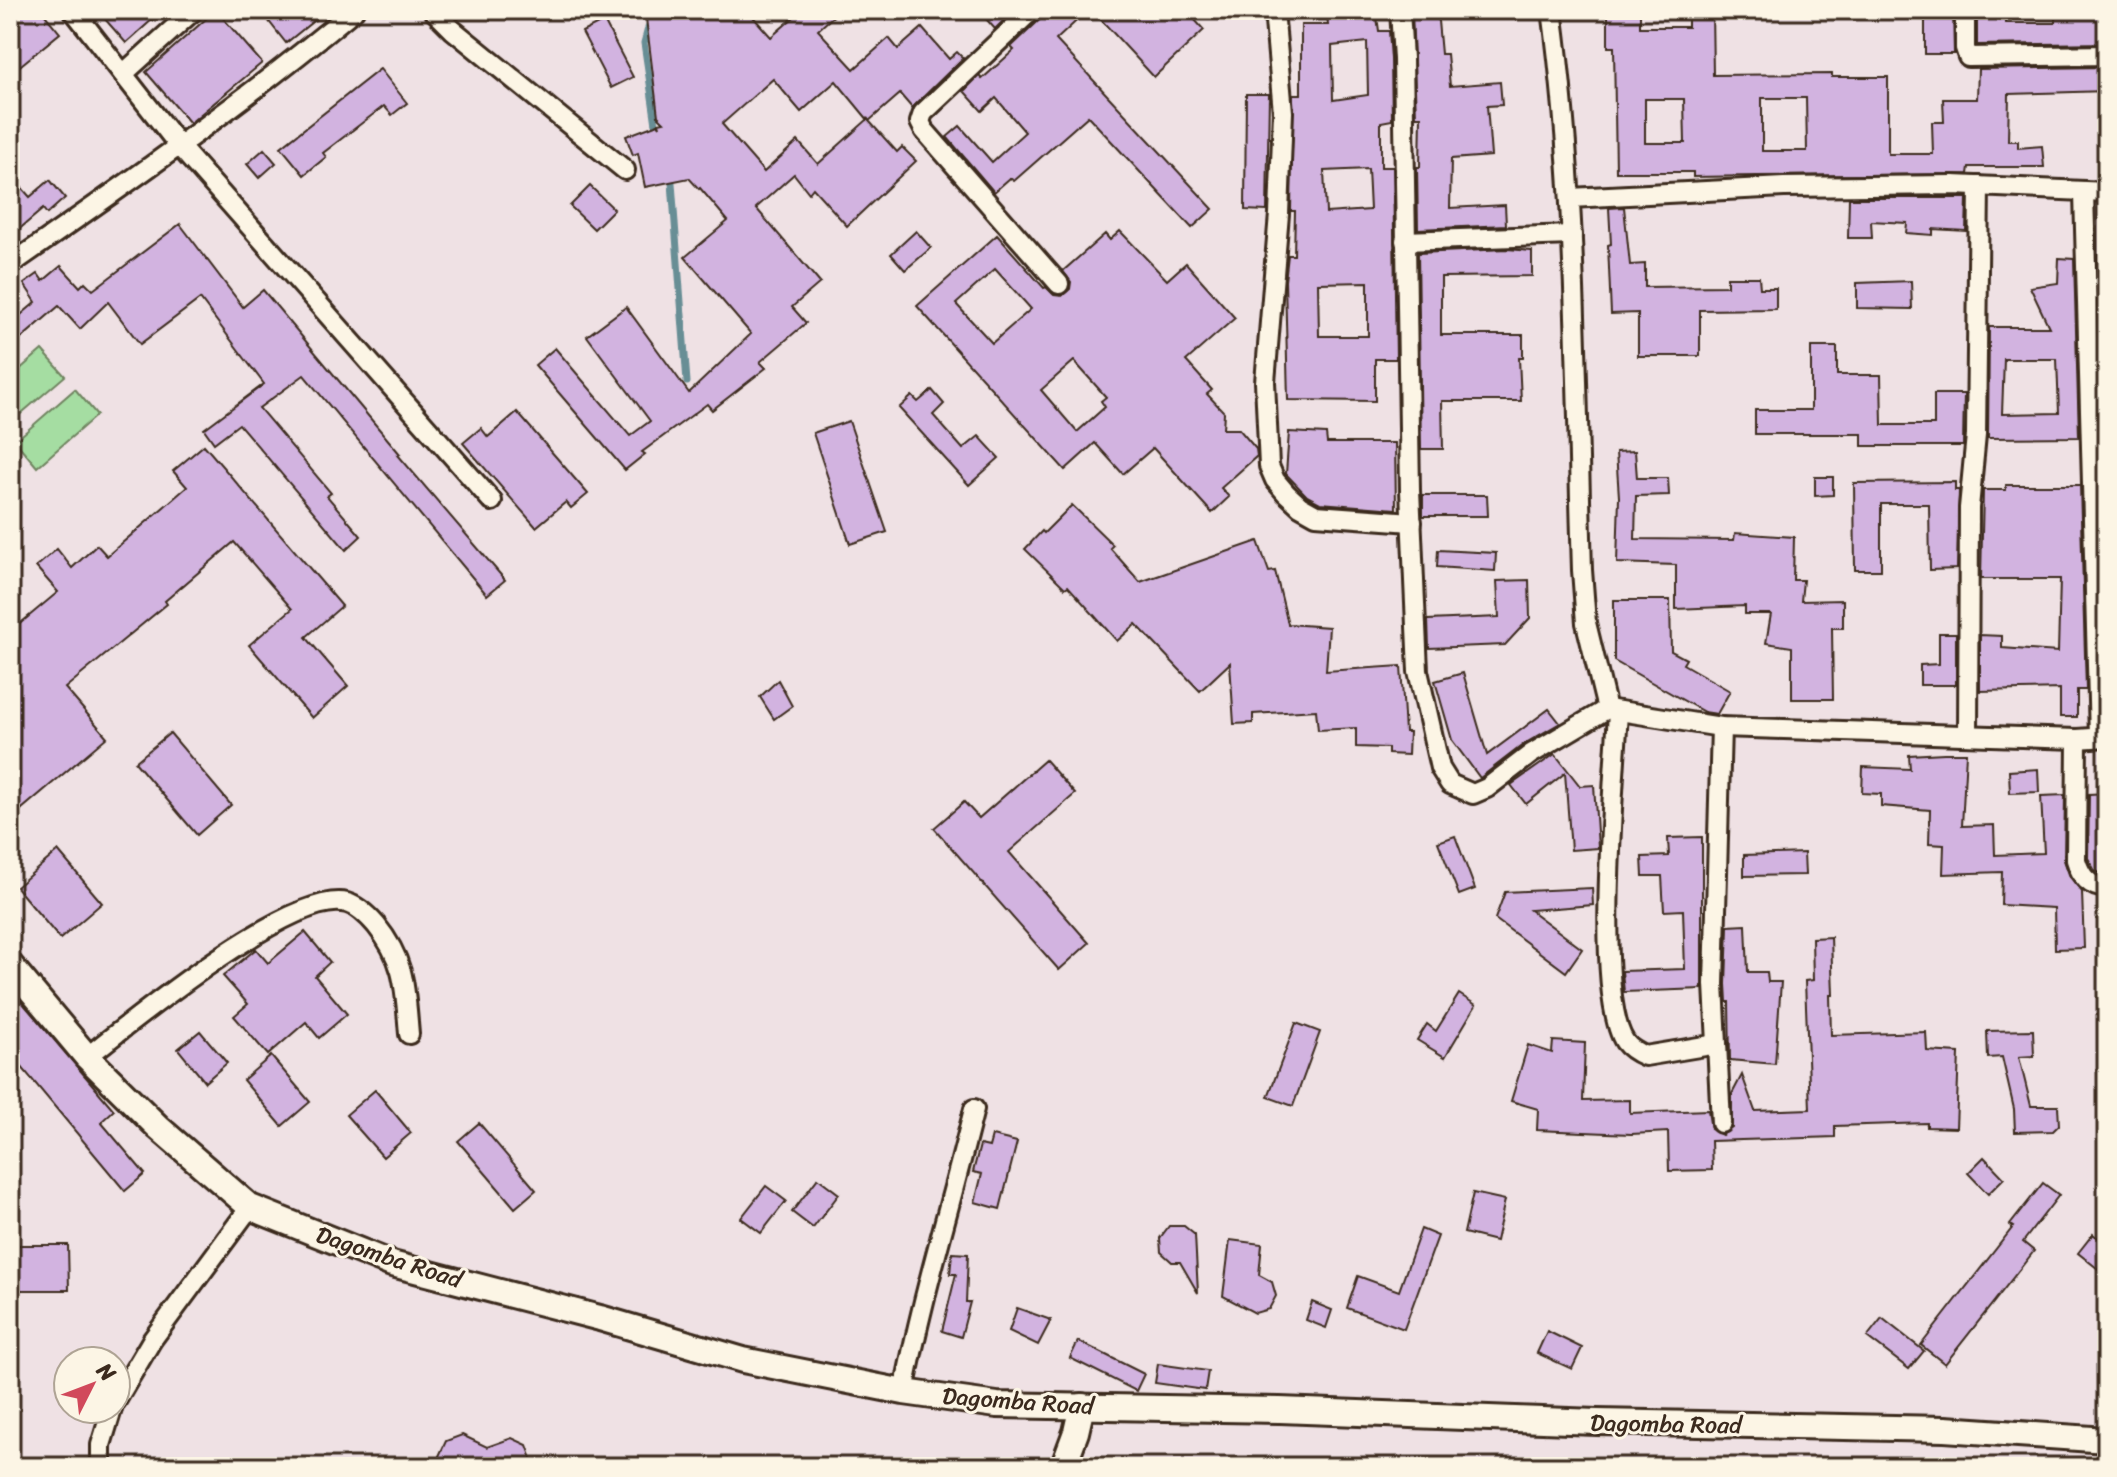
<svg xmlns="http://www.w3.org/2000/svg" width="2117" height="1477" viewBox="0 0 2117 1477" font-family="Sriracha,sans-serif">
	<style>
		.green { fill: #a5dda2; stroke: #708460; stroke-width: 2 }
		.lines { fill: none; stroke-linecap: round; stroke-linejoin: round }
		.stream { stroke: #678e95; stroke-width: 7 }
		.building { fill: #d2b3e0; stroke: #3b2a1e; stroke-width: 2; fill-rule: evenodd }
		.minor-casing { stroke: #3b2a1e; stroke-width: 24 }
		.tertiary-casing { stroke: #3b2a1e; stroke-width: 30 }
		.minor { stroke: #fcf5e5; stroke-width: 18 }
		.tertiary { stroke: #fcf5e5; stroke-width: 24 }
		.labels { text-anchor: middle; stroke-width: 6; stroke-linejoin: round; paint-order: stroke }
		.street-label { font-size: 24px; fill: #3b2a1e; stroke: #fcf5e5 }
	</style>
	<rect width="100%" height="100%" fill="#efe1e4"/>
	<filter id="ink" filterUnits="userSpaceOnUse"><feTurbulence type="fractalNoise" baseFrequency=".0125" numOctaves="2"/><feDisplacementMap in="SourceGraphic" scale="16" xChannelSelector="R" yChannelSelector="G"/><feConvolveMatrix kernelMatrix="1 2 1 2 8 2 1 2 1" color-interpolation-filters="sRGB"/></filter>
	<g filter="url(#ink)">
		<!-- green -->
		<g class="green">
			<polygon points="42,350 65,376 10,423 10,378"/>
			<polygon points="75,389 97,415 37,467 15,441"/>
		</g>
		<g class="lines">
			<!-- stream -->
			<g class="stream">
				<polyline points="653,10 644,43 657,131"/>
				<polyline points="668,174 672,183 687,382"/>
			</g>
		</g>
		<!-- building -->
		<g class="building">
			<polygon points="10,10 41,10 60,33 10,74"/>
			<polygon points="97,10 163,10 126,43"/>
			<polygon points="216,10 262,63 190,123 146,72"/>
			<polygon points="260,10 327,10 286,43"/>
			<path d="M645,10h102l24,27 31,-27h38l-22,20 36,39 35,-31 9,11 24,-21 27,31 8,-7 6,6 -51,50 -12,-14 -31,27 28,31 5,-5 14,14 -69,65 -34,-38 -4,5 -15,-19 -38,34 64,75 -28,24 14,16 -46,39 6,6 -54,42 -5,-6 -65,48 3,2 -20,16 -90,-105 20,-17 75,88 20,-15 -63,-85 39,-29 63,86 62,-59 -66,-77 43,-36 -28,-33 -1,1 -10,-11 -44,9 -7,-34 -5,2 -7,-19 32,-12 2,3 -1,-4 5,-1 -6,-6zM773,79l28,33 35,-31 33,40 -1,-2 -50,45 -20,-23 -34,31 -42,-48z"/>
			<polygon points="978,10 1012,10 1013,11 995,29"/>
			<polygon points="1050,10 1088,10 1056,40 1213,209 1192,228 1088,116 1014,181 1010,178 994,192 947,137 960,126 992,162 1025,132 996,98 982,111 964,91 979,76 982,79 1014,50 1011,47"/>
			<polygon points="1092,10 1186,10 1204,30 1154,77"/>
			<path d="M1376,10l3,21h10l2,28 1,61 -11,2v45h12l3,192h-21v42l-87,-1 -3,-119 3,-26h6l1,-44h-4l2,-117h8v-69h27l-1,-9zM1367,42l1,53 -35,5 -1,-54zM1368,169l2,41 -44,3 -2,-42zM1368,282v54h-49l-1,-53z"/>
			<polygon points="1412,10 1437,10 1441,54 1447,54 1450,86 1500,82 1502,105 1487,106 1491,156 1451,159 1450,208 1505,205 1506,225 1418,229 1417,167 1420,167 1421,116 1416,116"/>
			<path d="M1608,10h32v17h48v-17h24l1,65 119,-1v3h56v77h45l-1,-32h12l-1,-23h34l1,-30 129,-2v24l-98,3 -1,47h10v7l24,-2 2,21h-75l-1,7 -211,2 -64,1v-5h-77l-2,-125h-6zM1762,98h44l1,53h-45zM1645,99h39l1,44h-40z"/>
			<polygon points="1925,10 1953,10 1954,54 1925,54"/>
			<polygon points="1977,10 2006,10 2006,23 2055,23 2055,15 2107,15 2107,43 1977,45"/>
			<polygon points="604,21 633,77 611,88 582,32"/>
			<polygon points="380,69 407,103 392,115 384,106 323,153 326,157 304,175 281,147"/>
			<polygon points="1246,94 1269,94 1267,211 1245,210"/>
			<polygon points="264,149 276,163 259,178 247,164"/>
			<polygon points="50,180 65,198 47,214 43,209 10,237 10,198 22,188 30,197"/>
			<polygon points="590,186 614,209 594,229 570,206"/>
			<polygon points="1849,198 1967,198 1966,231 1933,229 1933,235 1906,233 1907,223 1871,221 1872,238 1848,238"/>
			<polygon points="1624,207 1630,265 1645,264 1645,287 1727,286 1727,277 1759,277 1760,288 1776,288 1776,309 1700,310 1700,356 1638,356 1638,313 1611,314 1608,245 1611,244 1609,208"/>
			<polygon points="180,224 243,307 263,290 400,454 398,455 505,580 487,595 304,375 259,408 331,493 327,496 361,536 346,550 239,424 214,443 204,429 264,384 200,299 140,344 108,302 80,329 59,306 10,348 10,324 36,302 24,284 38,274 43,281 61,266 80,287 85,282 93,290"/>
			<polygon points="916,231 931,248 905,270 891,254"/>
			<path d="M1120,231l47,49 19,-17 49,55 -49,43 26,29 -5,4 17,18 -1,17h16l17,20 1,7 -36,32 8,9 -17,16 -59,-65 -30,26 -28,-31 -30,27 -148,-164 80,-71 47,53 2,-1 8,8 8,1 8,-7 1,-7 -8,-11 42,-37 5,6zM995,269l36,40 -39,34 -36,-39zM1074,361l32,36 -5,4 4,6 -28,25 -36,-42z"/>
			<polygon points="1507,249 1532,251 1532,276 1441,277 1441,335 1523,335 1523,358 1519,358 1521,401 1442,401 1443,449 1421,449 1418,253"/>
			<path d="M2059,258l15,1 5,178 -91,1 1,-111h60l-19,-40 28,-4zM2004,359h53l2,54 -57,1z"/>
			<polygon points="2098,275 2107,275 2107,318 2099,318"/>
			<polygon points="1911,281 1912,309 1857,308 1857,283"/>
			<polygon points="1811,347 1837,347 1837,375 1881,375 1882,425 1934,425 1934,394 1964,394 1963,446 1862,446 1862,434 1755,434 1755,410 1811,410"/>
			<polygon points="2101,370 2107,370 2107,436 2103,436"/>
			<polygon points="932,390 944,404 933,415 963,449 979,436 999,458 969,485 899,408 912,396 918,402"/>
			<polygon points="517,412 588,494 571,508 566,502 536,527 463,443 481,428 488,437"/>
			<polygon points="849,421 887,532 850,544 813,433"/>
			<polygon points="1289,432 1326,434 1327,443 1395,443 1396,509 1320,503 1307,496 1286,474"/>
			<polygon points="204,445 342,606 306,637 348,686 312,718 249,645 292,609 234,542 165,601 167,604 65,688 107,737 10,819 10,632 58,592 36,567 57,549 72,568 97,545 107,556 187,487 173,471"/>
			<polygon points="1635,451 1637,478 1668,478 1669,495 1636,496 1635,539 1734,540 1735,533 1794,537 1793,580 1803,580 1801,601 1843,600 1843,628 1832,628 1833,699 1792,699 1792,647 1766,643 1771,614 1745,614 1745,606 1676,609 1676,565 1617,563 1619,497 1616,452"/>
			<polygon points="1815,477 1833,477 1833,495 1815,496"/>
			<polygon points="1955,482 1955,490 1959,490 1957,569 1930,570 1929,504 1881,504 1881,570 1855,570 1854,483"/>
			<polygon points="2006,485 2080,485 2086,690 2077,690 2077,717 2060,717 2060,689 1980,691 1980,635 2002,636 2002,648 2058,652 2060,579 1981,579 1983,490 2006,490"/>
			<polygon points="1423,495 1487,495 1488,516 1423,516"/>
			<polygon points="1072,505 1113,545 1110,548 1140,582 1258,541 1269,572 1275,571 1288,624 1329,627 1326,671 1401,666 1405,732 1409,732 1408,755 1388,754 1388,748 1356,747 1356,728 1318,730 1316,710 1253,714 1253,723 1234,724 1230,663 1200,691 1136,624 1117,641 1068,586 1065,588 1025,549 1042,531 1044,533"/>
			<polygon points="1438,550 1496,553 1495,571 1437,567"/>
			<polygon points="1529,580 1530,618 1505,645 1429,648 1428,620 1499,617 1497,581"/>
			<polygon points="1614,600 1670,600 1671,651 1686,659 1683,664 1730,691 1717,714 1704,712 1614,661"/>
			<polygon points="1939,633 1956,633 1956,685 1920,685 1920,665 1939,664"/>
			<polygon points="1463,673 1487,755 1549,709 1560,723 1524,744 1480,778 1452,740 1435,681"/>
			<polygon points="778,680 792,706 774,719 760,697"/>
			<polygon points="170,733 231,805 197,835 135,762"/>
			<polygon points="1944,753 1966,753 1962,826 1994,825 1995,855 2044,853 2041,796 2065,795 2064,860 2070,877 2082,892 2084,948 2055,949 2054,908 2001,905 2002,872 1943,874 1944,845 1929,844 1930,810 1881,806 1881,794 1862,793 1863,767 1910,769 1909,755"/>
			<polygon points="1555,754 1580,786 1594,785 1598,848 1571,850 1565,773 1526,804 1511,785"/>
			<polygon points="1045,760 1075,794 1009,852 1089,943 1059,970 934,828 964,802 979,818"/>
			<polygon points="2038,769 2039,792 2010,793 2009,771"/>
			<polygon points="2107,793 2107,876 2095,871 2088,858 2089,794"/>
			<polygon points="1455,836 1475,889 1459,895 1438,842"/>
			<polygon points="1702,837 1702,989 1624,992 1622,971 1685,969 1683,910 1664,911 1662,876 1643,876 1642,857 1669,856 1668,838"/>
			<polygon points="58,851 102,903 60,939 16,887"/>
			<polygon points="1804,853 1805,875 1744,876 1744,855"/>
			<polygon points="1592,888 1593,905 1530,910 1582,949 1566,972 1495,919 1505,892"/>
			<polygon points="1746,925 1748,972 1767,972 1768,982 1781,982 1775,1064 1730,1060 1729,1002 1727,1002 1726,984 1728,926"/>
			<polygon points="305,932 330,962 315,976 347,1014 319,1038 306,1022 268,1055 234,1016 248,1004 223,976 256,949 268,963"/>
			<polygon points="1831,937 1833,995 1830,995 1831,1035 1926,1032 1927,1051 1959,1053 1956,1128 1927,1127 1927,1123 1835,1126 1835,1137 1711,1141 1712,1170 1669,1171 1668,1132 1631,1134 1537,1130 1538,1109 1511,1101 1528,1045 1552,1053 1553,1041 1585,1043 1583,1101 1630,1100 1630,1113 1708,1110 1711,1129 1722,1135 1732,1128 1732,1094 1742,1075 1755,1111 1810,1109 1805,981 1813,980 1812,938"/>
			<polygon points="10,988 114,1110 101,1122 145,1174 125,1191 10,1053"/>
			<polygon points="1459,994 1476,1005 1445,1057 1417,1040 1427,1024 1436,1031"/>
			<polygon points="1296,1023 1320,1032 1293,1106 1268,1097"/>
			<polygon points="2033,1030 2034,1056 2019,1057 2031,1106 2058,1106 2059,1125 2053,1131 2015,1132 2014,1109 2002,1057 1988,1058 1987,1031"/>
			<polygon points="200,1031 227,1063 205,1082 178,1049"/>
			<polygon points="271,1056 310,1102 282,1126 243,1080"/>
			<polygon points="375,1090 411,1133 383,1157 346,1115"/>
			<polygon points="479,1123 536,1190 515,1208 458,1141"/>
			<polygon points="992,1136 1017,1142 1000,1209 975,1202 982,1174 973,1172 980,1145 989,1147"/>
			<polygon points="1984,1157 2004,1178 1988,1194 1968,1173"/>
			<polygon points="818,1178 839,1194 813,1228 792,1212"/>
			<polygon points="2043,1183 2059,1195 2023,1242 2034,1251 1945,1364 1921,1345 2013,1227 2010,1225"/>
			<polygon points="766,1186 786,1201 761,1233 741,1218"/>
			<polygon points="1473,1193 1505,1200 1496,1241 1464,1233"/>
			<polygon points="1169,1226 1184,1226 1195,1235 1198,1293 1180,1262 1172,1262 1161,1252 1160,1238"/>
			<polygon points="1421,1229 1438,1236 1404,1329 1347,1308 1358,1276 1399,1291"/>
			<polygon points="2093,1234 2107,1245 2107,1276 2078,1253"/>
			<polygon points="1230,1240 1262,1244 1259,1275 1272,1282 1276,1296 1269,1309 1255,1313 1223,1296"/>
			<polygon points="10,1245 68,1245 69,1290 10,1290"/>
			<polygon points="952,1253 968,1254 966,1302 970,1302 961,1337 942,1331 956,1274 950,1274"/>
			<polygon points="1312,1302 1332,1310 1326,1328 1306,1320"/>
			<polygon points="1017,1308 1051,1320 1038,1345 1009,1331"/>
			<polygon points="1882,1318 1924,1351 1909,1369 1867,1337"/>
			<polygon points="1547,1331 1582,1348 1572,1369 1537,1353"/>
			<polygon points="1078,1341 1144,1374 1136,1391 1070,1358"/>
			<polygon points="1158,1364 1208,1371 1205,1390 1155,1383"/>
			<polygon points="462,1435 487,1447 512,1438 527,1445 535,1467 443,1467 439,1456 446,1441"/>
		</g>
		<g class="lines">
			<defs>
				<g id="minor">
					<polyline points="73,10 180,147 492,501"/>
					<polyline points="433,10 453,30 625,170"/>
					<polyline points="1032,10 923,113 920,122 924,130 1059,284"/>
					<polyline points="1274,10 1283,112 1279,214 1265,382 1269,466 1275,480 1286,493 1300,506 1316,515 1412,522"/>
					<polyline points="1400,10 1403,59 1410,490 1418,671 1440,768 1450,784 1473,794 1487,788 1531,754 1607,709"/>
					<path d="M1552,10c25,185 24,373 30,560l4,53 21,86 114,18 356,12 30,-2"/>
					<polyline points="1965,10 1965,48 1968,57 2107,55"/>
					<polyline points="123,74 194,10"/>
					<polyline points="2084,193 2099,737"/>
					<polyline points="1570,198 1784,187 1953,185 2107,192"/>
					<polyline points="1405,241 1572,235"/>
					<path d="M10,265c118,-82 234,-163 344,-255"/>
					<path d="M1618,711c-3,64 -24,285 7,331 5,7 13,11 20,14l72,-12"/>
					<polyline points="1721,727 1714,984 1721,1123"/>
					<polyline points="1968,734 1969,508 1976,435 1979,186"/>
					<path d="M2077,739l-1,121c5,17 13,27 31,28"/>
					<path d="M87,1057c44,-35 206,-168 260,-154 11,3 22,14 29,22 30,37 29,64 33,109"/>
					<path d="M904,1392c18,-96 47,-188 70,-283"/>
					<polyline points="116,1401 152,1340 250,1207"/>
					<polyline points="101,1467 101,1445 112,1409"/>
				</g>
				<g id="tertiary">
					<polyline points="10,965 87,1057 159,1128 250,1207 392,1264 600,1318 743,1360 904,1392 997,1405 1280,1410 1597,1422 1945,1429 2107,1440"/>
					<polyline points="1063,1467 1076,1432 1082,1406"/>
				</g>
			</defs>
			<!-- minor casing -->
			<use href="#minor" class="minor-casing"/>
			<!-- tertiary casing -->
			<use href="#tertiary" class="tertiary-casing"/>
			<!-- minor -->
			<use href="#minor" class="minor"/>
			<!-- tertiary -->
			<use href="#tertiary" class="tertiary"/>
		</g>
	</g>
	<g class="labels">
		<!-- street labels -->
		<g class="street-label">
			<text transform="translate(389 1257) rotate(18)" y="8">Dagomba Road</text>
			<text transform="translate(1018 1401) rotate(4)" y="8">Dagomba Road</text>
			<text transform="translate(1666 1424) rotate(1)" y="8">Dagomba Road</text>
		</g>
	</g>
	<!-- margin -->
	<rect width="2117" height="1477" fill="none" stroke="#fcf5e5" stroke-width="40"/>
	<rect x="20" y="20" width="2077" height="1437" fill="none" stroke="#3b2a1e" stroke-width="3" filter="url(#ink)"/>
	<!-- north arrow -->
	<g transform="translate(92 1385) rotate(48)"><circle r="38" fill="#fcf5e5" stroke="#afa495" stroke-width="2"/>
	<path d="M0-6L14 30L0 20L-14 30Z" fill="#d1495b"/>
	<text y="-12" font-size="22" font-weight="bold" text-anchor="middle" fill="#3b2a1e">N</text>
	</g>
</svg>
